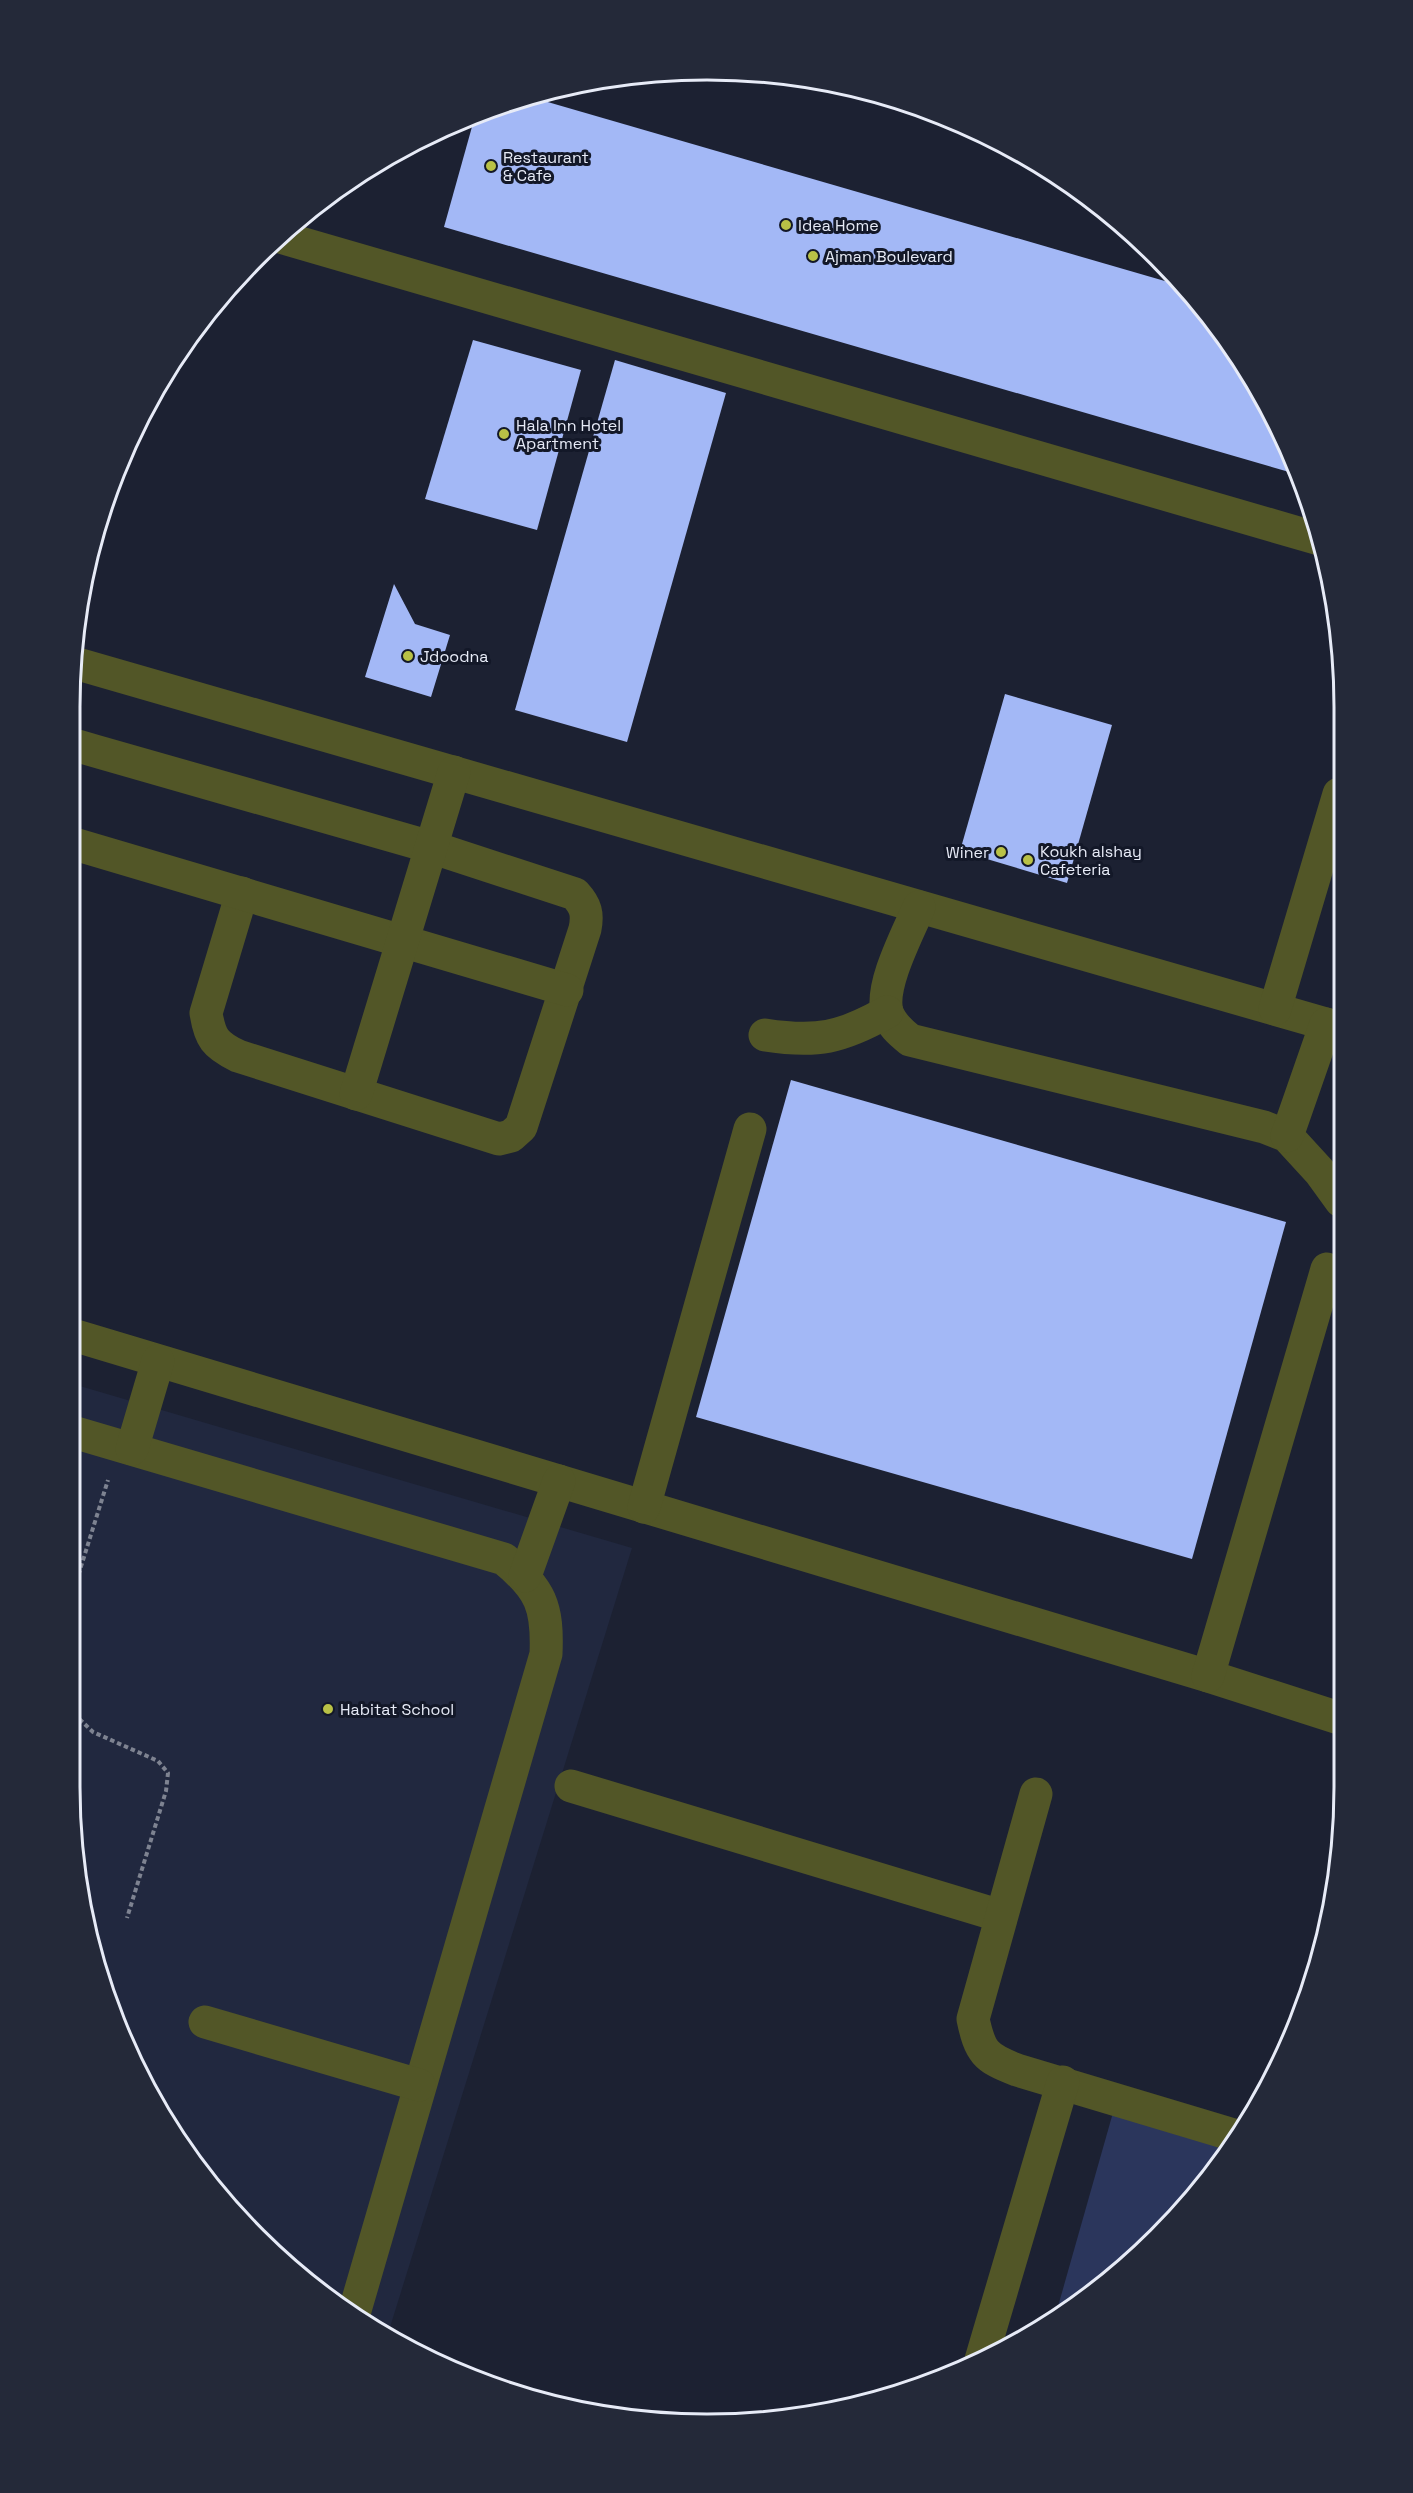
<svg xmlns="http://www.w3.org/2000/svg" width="1413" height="2493" viewBox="0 0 1413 2493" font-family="'Space Grotesk',sans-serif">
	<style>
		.built { fill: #21283f }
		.green { fill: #2b365c }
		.building { fill: #a3b8f6 }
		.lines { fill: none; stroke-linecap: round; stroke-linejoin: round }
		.path { stroke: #7e8391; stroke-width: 4; stroke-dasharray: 4.5 3; stroke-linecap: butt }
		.minor { stroke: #525627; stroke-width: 33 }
		.poi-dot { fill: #b9c146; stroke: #131828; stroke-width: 2 }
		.labels { text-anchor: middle; stroke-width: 6; stroke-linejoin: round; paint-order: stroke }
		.poi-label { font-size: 16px; fill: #e7ebf7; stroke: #131828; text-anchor: start }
		.rim { fill: none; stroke: #e7ebf7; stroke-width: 3 }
	</style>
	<rect width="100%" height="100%" fill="#1c2132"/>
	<!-- built -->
	<polygon class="built" points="73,1384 632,1548 387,2337 352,2316 256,2238 201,2174 135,2069 103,1991 75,1870"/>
	<!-- green -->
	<polygon class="green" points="1118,2095 1241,2130 1186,2207 1127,2266 1055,2317"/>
	<!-- building -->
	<g class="building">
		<polygon points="527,96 1182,286 1237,353 1296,474 444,227 475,116"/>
		<polygon points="473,340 581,370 537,530 425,499"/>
		<polygon points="615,360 726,393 627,742 515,710"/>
		<polygon points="394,584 415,624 450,635 431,697 365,677"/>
		<polygon points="1005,694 1112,725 1067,883 960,851"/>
		<polygon points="791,1080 1286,1222 1192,1559 696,1417"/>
	</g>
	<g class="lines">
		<!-- path -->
		<g class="path">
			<polyline points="74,1589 108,1480"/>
			<polyline points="74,1714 93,1732 158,1761 168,1773 166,1791 127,1918"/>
		</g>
		<!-- minor -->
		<g class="minor">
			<polyline points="280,237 1319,539"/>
			<polyline points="71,662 1340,1028"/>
			<path d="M71,749l7,-3 17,5 336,96 144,47c11,12 13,20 10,35l-64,198 -10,9 -12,3 -261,-83c-23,-11 -28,-18 -32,-43l36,-120"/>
			<polyline points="71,843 567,990"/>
			<path d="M919,907c-11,26 -39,78 -32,105 4,12 13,20 23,28l354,87 23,9 33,36 21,29"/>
			<polyline points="1275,1009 1339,794"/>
			<path d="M765,1035c52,8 76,3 122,-23"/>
			<polyline points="356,1094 454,772"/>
			<polyline points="1287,1136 1326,1024"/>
			<polyline points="73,1335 1208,1676 1342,1719"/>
			<path d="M73,1432l431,127c37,30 44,48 42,95l-193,663"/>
			<polyline points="132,1449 158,1361"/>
			<polyline points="644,1507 750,1129"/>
			<polyline points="525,1576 559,1481"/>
			<polyline points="1208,1676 1327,1269"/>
			<polyline points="571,1786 1001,1916"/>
			<path d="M1036,1794l-63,225c7,33 12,39 44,51l220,66"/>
			<polyline points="205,2022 419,2085"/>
			<polyline points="981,2360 1063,2082"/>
		</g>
	</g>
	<!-- markers -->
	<g class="poi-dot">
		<circle cx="491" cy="166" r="6"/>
		<circle cx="786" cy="225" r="6"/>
		<circle cx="813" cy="256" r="6"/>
		<circle cx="504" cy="434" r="6"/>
		<circle cx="408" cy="656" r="6"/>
		<circle cx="1001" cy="852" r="6"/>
		<circle cx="1028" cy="860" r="6"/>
		<circle cx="328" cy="1709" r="6"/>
	</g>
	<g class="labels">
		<!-- poi labels -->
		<g class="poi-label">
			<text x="503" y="163">Restaurant<tspan x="503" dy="18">&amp; Cafe</tspan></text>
			<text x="798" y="231">Idea Home</text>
			<text x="825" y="262">Ajman Boulevard</text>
			<text x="516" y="431">Hala Inn Hotel<tspan x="516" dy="18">Apartment</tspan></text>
			<text x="420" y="662">Jdoodna</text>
			<text x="1040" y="857">Koukh alshay<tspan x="1040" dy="18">Cafeteria</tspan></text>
			<text x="989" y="858" text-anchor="end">Winer</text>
			<text x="340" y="1715">Habitat School</text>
		</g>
	</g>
	<!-- crop -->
	<path d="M0 0H1413V2493H0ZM707 80H707A627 627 0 0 1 1334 707V1787A627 627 0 0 1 707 2414H707A627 627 0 0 1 80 1787V707A627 627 0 0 1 707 80Z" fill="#242939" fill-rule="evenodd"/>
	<path class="rim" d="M707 80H707A627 627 0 0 1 1334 707V1787A627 627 0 0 1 707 2414H707A627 627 0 0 1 80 1787V707A627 627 0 0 1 707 80Z"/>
</svg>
